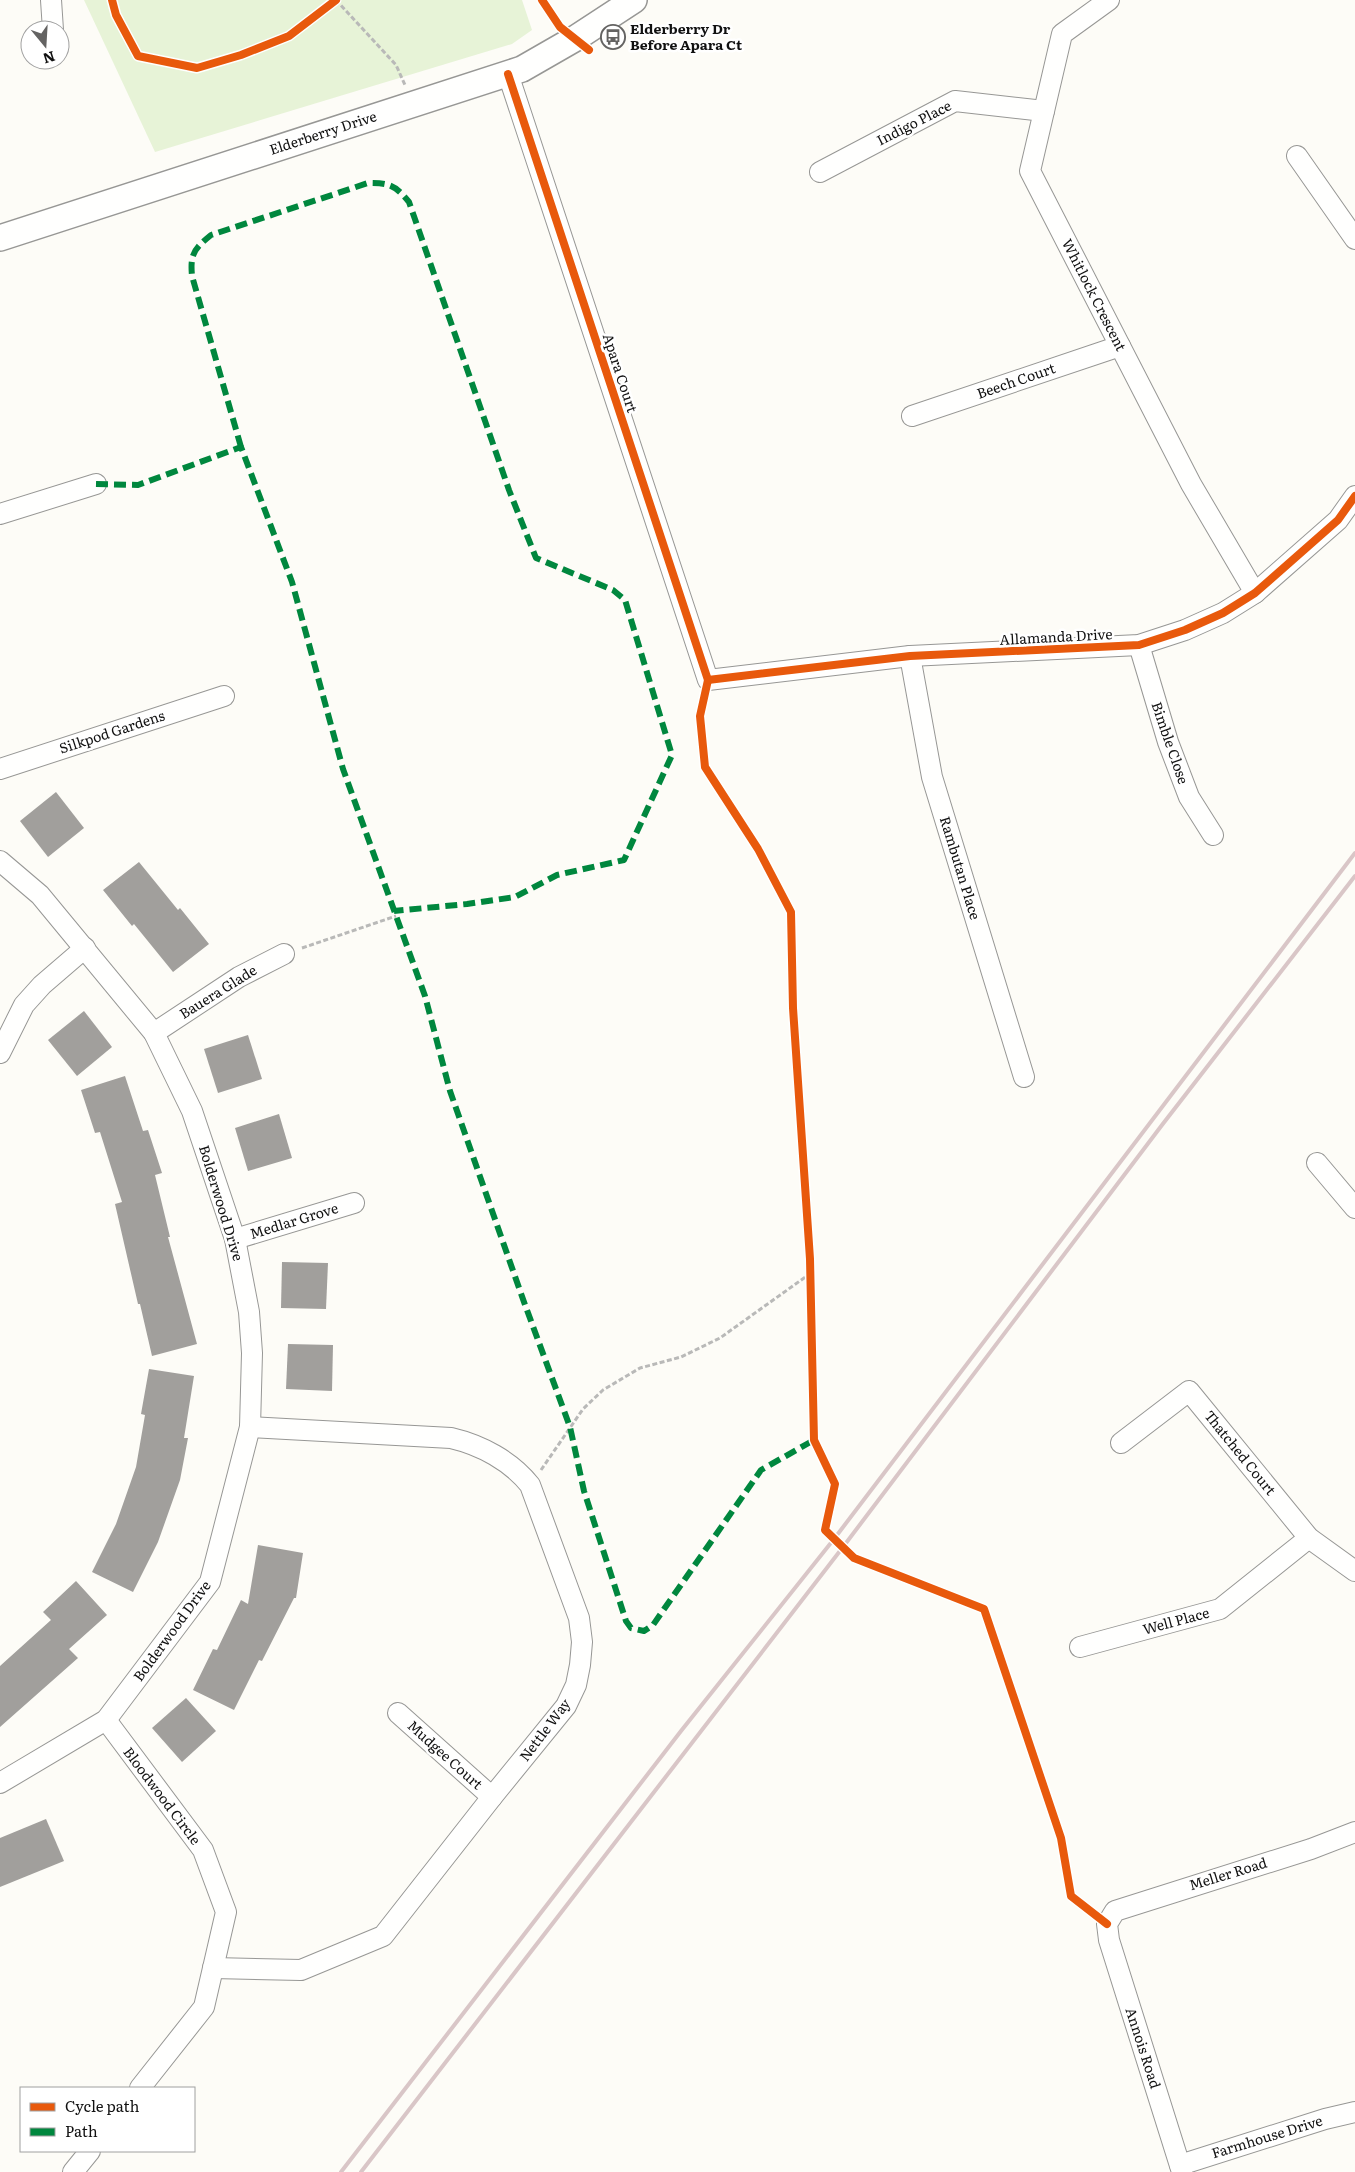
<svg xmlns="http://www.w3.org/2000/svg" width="1355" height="2172" viewBox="0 0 1355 2172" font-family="Literata,serif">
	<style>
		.green { fill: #e7f3d7 }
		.building { fill: #a19f9c }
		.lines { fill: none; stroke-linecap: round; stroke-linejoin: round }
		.minor-casing { stroke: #979795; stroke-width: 22 }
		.tertiary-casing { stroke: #979795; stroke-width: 28 }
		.path { stroke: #b9b9b8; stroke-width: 3; stroke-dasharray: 5 2.5; stroke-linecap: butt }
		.minor { stroke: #fffffe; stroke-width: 20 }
		.tertiary { stroke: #fffffe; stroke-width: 25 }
		.rail { stroke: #d9c6c7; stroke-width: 4 }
		.quiet { stroke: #00873e; stroke-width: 6; stroke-dasharray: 12 6; stroke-linecap: butt }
		.cycleway-casing { stroke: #fff; stroke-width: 11 }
		.cycleway { stroke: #e8590c; stroke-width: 8 }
		.labels { text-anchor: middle; stroke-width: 5; stroke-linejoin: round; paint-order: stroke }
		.poi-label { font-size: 14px; font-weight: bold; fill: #111; stroke: #fff; text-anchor: start }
		.street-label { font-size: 14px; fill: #111; stroke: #fff }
	</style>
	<rect width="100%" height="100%" fill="#fdfcf7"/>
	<!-- green -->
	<polygon class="green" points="84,0 522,0 532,30 512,44 155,152"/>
	<!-- building -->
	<g class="building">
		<polygon points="56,792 84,828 48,857 20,821"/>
		<polygon points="139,862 178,910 180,908 209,944 173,972 134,924 132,926 103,890"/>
		<polygon points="84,1011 112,1047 77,1076 48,1040"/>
		<polygon points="248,1035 262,1079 218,1093 204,1049"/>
		<polygon points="125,1076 143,1131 148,1130 162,1173 155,1175 170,1237 168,1237 197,1344 152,1356 140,1304 138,1304 115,1204 122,1202 100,1132 95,1133 81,1090"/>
		<polygon points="279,1114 292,1158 248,1171 235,1128"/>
		<polygon points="282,1262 328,1263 326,1309 281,1308"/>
		<polygon points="288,1344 333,1345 332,1391 286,1389"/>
		<polygon points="149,1369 194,1376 184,1438 188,1438 180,1480 158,1542 133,1592 92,1572 116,1524 136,1467 145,1415 141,1414"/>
		<polygon points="258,1545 303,1553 296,1598 294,1598 262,1661 259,1660 234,1710 193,1690 213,1649 217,1650 241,1600 248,1604"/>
		<polygon points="76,1581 107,1615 69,1649 78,1658 0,1727 0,1666 51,1620 43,1612"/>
		<polygon points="186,1698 216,1731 182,1762 152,1728"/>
		<polygon points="46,1819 64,1861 0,1887 0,1838"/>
	</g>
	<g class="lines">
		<defs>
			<g id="minor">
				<polyline points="51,0 53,30"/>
				<polyline points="1109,0 1062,34 1030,171 1191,484 1255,593"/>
				<polyline points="508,74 708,680 910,656 1139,645 1185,630 1223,613 1255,593 1338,520 1355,496"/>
				<polyline points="1297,156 1355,239"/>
				<polyline points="820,172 955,101 1044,111"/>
				<polyline points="912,416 1120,346"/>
				<polyline points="0,514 96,484"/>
				<polyline points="1139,645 1168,742 1189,797 1213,835"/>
				<polyline points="910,656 932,777 1024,1077"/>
				<polyline points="0,769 224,696"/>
				<polyline points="0,861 40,895 154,1033 192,1111 235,1239 249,1312 252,1353 250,1427 210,1582 106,1720 0,1783"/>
				<polyline points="154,1033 239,977 284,954"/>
				<polyline points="0,1053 24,1005 42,985 85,948"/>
				<polyline points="1317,1163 1355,1208"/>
				<polyline points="235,1239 354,1203"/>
				<polyline points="1121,1443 1189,1391 1309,1538 1355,1571"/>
				<polyline points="1080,1647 1220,1609 1309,1538"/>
				<polyline points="398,1713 492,1797"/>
				<polyline points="106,1720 203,1850 226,1912 204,2007 140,2088"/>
				<path d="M213,1968l88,2 82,-34 109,-139 74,-91 10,-21 4,-20 2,-23 -3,-24 -49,-133c-19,-24 -49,-40 -79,-47l-201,-11"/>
				<polyline points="1180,2165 1325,2119 1355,2112"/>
				<polyline points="73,2172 90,2151"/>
				<polyline points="1182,2172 1109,1940 1107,1924 1115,1911 1311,1849 1355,1832"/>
			</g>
			<polyline id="tertiary" points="0,238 522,69 576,38 634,0"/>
		</defs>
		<!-- minor casing -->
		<use href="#minor" class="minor-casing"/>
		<!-- tertiary casing -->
		<use href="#tertiary" class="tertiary-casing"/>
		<!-- path -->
		<g class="path">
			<polyline points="336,0 396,65 405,85"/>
			<polyline points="302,948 396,916"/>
			<polyline points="541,1470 583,1409 603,1390 640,1368 681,1357 720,1338 811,1273"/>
		</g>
		<!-- minor -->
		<use href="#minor" class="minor"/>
		<!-- tertiary -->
		<use href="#tertiary" class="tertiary"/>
		<!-- rail -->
		<g class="rail">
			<polyline points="341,2172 681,1731 834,1539 1355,853"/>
			<polyline points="361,2172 843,1547 1162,1125 1355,876"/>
		</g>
		<!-- quiet -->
		<g class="quiet">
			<path d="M241,447l-49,-171c-2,-22 2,-27 19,-41l157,-52c22,0 27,2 41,19l100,288 27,68 77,32 12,10 47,155 -48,105 -67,15 -42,22 -48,7 -73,7"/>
			<polyline points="96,484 138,485 241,447 292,582 343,769 425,996 450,1091 524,1302 570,1427 584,1491 626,1621 631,1628 644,1631 653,1625 761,1470 814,1440"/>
		</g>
		<defs>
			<g id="cycleway">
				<polyline points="112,0 116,15 138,56 197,68 241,55 289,36 336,0"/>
				<polyline points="542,0 560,27 589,50"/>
				<polyline points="508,74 708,680"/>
				<polyline points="708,680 700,716 705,767 758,849 791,912 793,1008 810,1259 814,1440 835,1484 825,1530 854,1558 984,1609 1061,1838 1071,1896 1107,1924"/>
				<polyline points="708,680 910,656 1139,645 1185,630 1223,613 1255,593 1338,520 1355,496"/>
			</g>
		</defs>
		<!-- cycleway casing -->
		<use href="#cycleway" class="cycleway-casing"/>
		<!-- cycleway -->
		<use href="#cycleway" class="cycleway"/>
	</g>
	<!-- icons -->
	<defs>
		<symbol id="bus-ring" viewBox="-11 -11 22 22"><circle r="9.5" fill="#fff" stroke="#646362" stroke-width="1.5"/><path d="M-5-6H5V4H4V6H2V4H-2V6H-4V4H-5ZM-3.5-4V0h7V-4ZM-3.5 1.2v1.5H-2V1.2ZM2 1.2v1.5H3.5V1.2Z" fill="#646362"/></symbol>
	</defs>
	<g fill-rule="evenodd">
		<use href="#bus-ring" x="599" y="23" width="28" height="28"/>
	</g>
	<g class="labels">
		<!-- poi labels -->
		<g class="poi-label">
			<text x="630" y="34">Elderberry Dr<tspan x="630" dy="16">Before Apara Ct</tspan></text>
		</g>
		<!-- street labels -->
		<g class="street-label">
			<text transform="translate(914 123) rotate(-27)" y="5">Indigo Place</text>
			<text transform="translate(323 133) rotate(-18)" y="5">Elderberry Drive</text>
			<text transform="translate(1094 295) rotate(63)" y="5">Whitlock Crescent</text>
			<text transform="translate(620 373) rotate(72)" y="5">Apara Court</text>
			<text transform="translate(1016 381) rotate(-19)" y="5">Beech Court</text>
			<text transform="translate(1056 637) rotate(-3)" y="5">Allamanda Drive</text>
			<text transform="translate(112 732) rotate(-18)" y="5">Silkpod Gardens</text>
			<text transform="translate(1170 743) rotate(71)" y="5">Bimble Close</text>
			<text transform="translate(960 868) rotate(73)" y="5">Rambutan Place</text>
			<text transform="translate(218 992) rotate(-32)" y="5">Bauera Glade</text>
			<text transform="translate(221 1203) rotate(73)" y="5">Bolderwood Drive</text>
			<text transform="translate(294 1221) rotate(-17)" y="5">Medlar Grove</text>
			<text transform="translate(1240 1453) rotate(51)" y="5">Thatched Court</text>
			<text transform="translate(1176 1621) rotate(-15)" y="5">Well Place</text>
			<text transform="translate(172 1631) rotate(-54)" y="5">Bolderwood Drive</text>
			<text transform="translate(545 1730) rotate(-53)" y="5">Nettle Way</text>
			<text transform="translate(445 1755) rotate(42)" y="5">Mudgee Court</text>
			<text transform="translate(162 1796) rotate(53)" y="5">Bloodwood Circle</text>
			<text transform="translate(1228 1874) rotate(-17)" y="5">Meller Road</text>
			<text transform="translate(1143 2048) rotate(72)" y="5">Annois Road</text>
			<text transform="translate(1267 2137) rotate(-17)" y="5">Farmhouse Drive</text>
		</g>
	</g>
	<!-- legend -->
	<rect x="20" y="2087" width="175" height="65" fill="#ffffff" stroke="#a0a0a0"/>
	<rect x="30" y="2103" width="25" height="8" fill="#e8590c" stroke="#a0a0a0"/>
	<text x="65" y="2112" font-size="15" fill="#111111">Cycle path</text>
	<rect x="30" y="2128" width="25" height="8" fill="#00873e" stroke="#a0a0a0"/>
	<text x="65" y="2137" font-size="15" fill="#111111">Path</text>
	<!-- north arrow -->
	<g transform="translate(45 45) rotate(162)"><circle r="24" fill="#ffffff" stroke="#a0a0a0"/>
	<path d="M0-4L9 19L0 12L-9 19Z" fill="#646362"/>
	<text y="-8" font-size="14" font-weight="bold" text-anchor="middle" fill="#111111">N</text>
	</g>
</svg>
